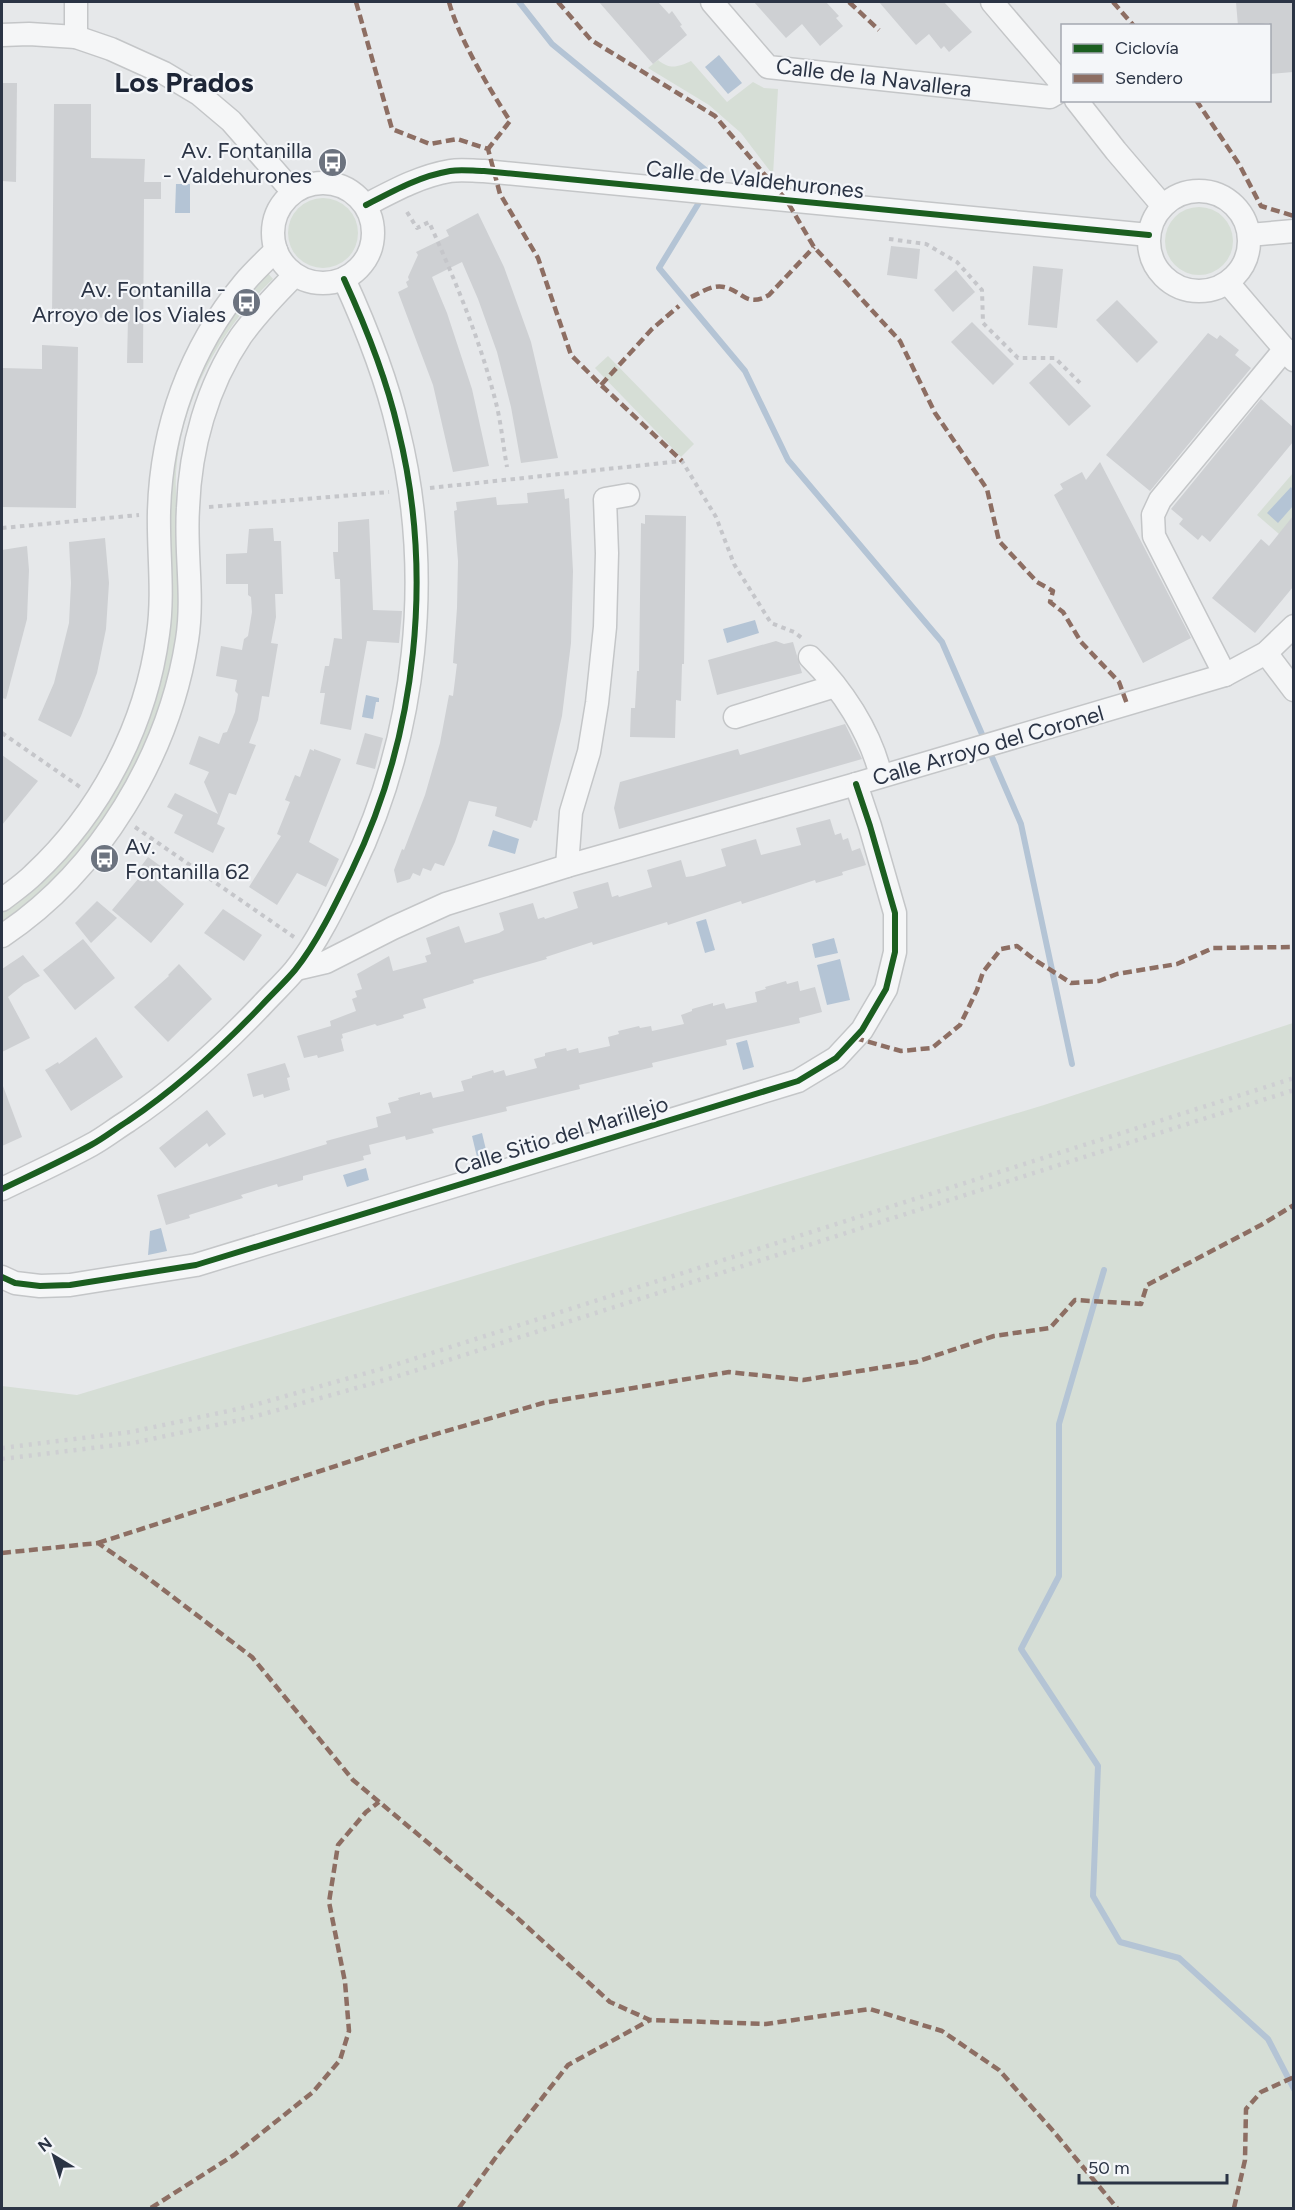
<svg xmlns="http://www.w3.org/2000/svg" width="1295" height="2210" viewBox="0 0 1295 2210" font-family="Figtree,sans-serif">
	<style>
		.green { fill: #d6ded6 }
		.water { fill: #b4c4d5 }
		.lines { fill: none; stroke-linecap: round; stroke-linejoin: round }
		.stream { stroke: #b4c4d5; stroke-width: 6 }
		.building { fill: #ced0d3 }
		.minor-casing { stroke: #c4c6c8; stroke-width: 25 }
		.path { stroke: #c5c6ca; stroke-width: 4; stroke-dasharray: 4.5 4.5; stroke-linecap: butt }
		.minor { stroke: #f5f6f7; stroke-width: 22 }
		.rail { stroke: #cecfd2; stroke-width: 4.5; stroke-dasharray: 3 6; stroke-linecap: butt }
		.quiet { stroke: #8d6e63; stroke-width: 4.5; stroke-dasharray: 9 4.5; stroke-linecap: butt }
		.cycleway-casing { stroke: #f4f6f9; stroke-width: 10 }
		.cycleway { stroke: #1b5e20; stroke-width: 6 }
		.labels { text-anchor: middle; stroke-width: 4.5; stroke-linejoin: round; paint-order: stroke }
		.street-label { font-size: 22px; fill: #2b3445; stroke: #f4f6f9 }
		.poi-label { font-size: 22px; fill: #2b3445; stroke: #f4f6f9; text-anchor: end }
		.district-label { font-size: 28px; font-weight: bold; fill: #1d2536; stroke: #f4f6f9 }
	</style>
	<rect width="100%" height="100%" fill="#e6e8ea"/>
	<!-- green -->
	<g class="green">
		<path d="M658,60c12,10 20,7 33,1l36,41 26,-20 11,6 14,1 -5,86 -32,-42 -32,-28 -61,-37z"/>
		<circle cx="323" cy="233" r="35"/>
		<circle cx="1199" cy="241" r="34"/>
		<path d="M267,272l6,7c-52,49 -92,121 -97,194 -2,38 8,76 5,114 -8,136 -66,256 -179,335v-12l73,-66 91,-191 7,-70 -5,-71 6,-81 51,-112z"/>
		<polygon points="608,356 694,444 681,457 595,368"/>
		<polygon points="1293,473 1293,546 1257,515"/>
		<polygon points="1293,1023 1293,2208 2,2208 2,1386 77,1395 1044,1105"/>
	</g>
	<!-- water -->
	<g class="water">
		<polygon points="719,55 742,83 728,94 705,67"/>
		<polygon points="176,184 190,184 190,213 175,213"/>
		<polygon points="1291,487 1293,490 1293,506 1278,523 1267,513"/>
		<polygon points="755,620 759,633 727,643 723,629"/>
		<polygon points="366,695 379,698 379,702 376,702 373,719 362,717"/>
		<polygon points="493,830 519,839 515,854 488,846"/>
		<polygon points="706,919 715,950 705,953 696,922"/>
		<polygon points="834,938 838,953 815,958 812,944"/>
		<polygon points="840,959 850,1000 827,1005 817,965"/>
		<polygon points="747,1040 754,1067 743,1070 736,1043"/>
		<polygon points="482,1133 487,1154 477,1157 472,1136"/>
		<polygon points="366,1168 369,1180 347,1187 343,1175"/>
		<polygon points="161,1228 167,1251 148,1255 150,1231"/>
	</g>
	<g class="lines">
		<!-- stream -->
		<g class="stream">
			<polyline points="519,2 552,44 714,177 708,188"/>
			<polyline points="703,196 659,268 745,371 788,460 942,642 1021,824 1072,1064"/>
			<polyline points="1104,1270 1059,1424 1059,1576 1021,1649 1098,1766 1093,1896 1120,1942 1179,1958 1268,2039 1294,2089"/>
		</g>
	</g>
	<!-- building -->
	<g class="building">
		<polygon points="599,2 658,2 669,14 672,11 682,25 680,26 687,35 653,64"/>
		<polygon points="754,2 826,2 839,16 836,18 843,26 820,46 802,24 786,38"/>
		<polygon points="879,2 944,2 972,32 949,52 944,46 941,49 929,34 916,45"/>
		<polygon points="1236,2 1293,2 1293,72 1269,74 1269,23 1238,26"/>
		<polygon points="2,83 17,83 16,182 2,181"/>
		<polygon points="54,104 91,104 91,158 145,159 144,182 161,182 161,199 144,199 143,363 127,363 128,318 52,317"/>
		<polygon points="478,213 504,267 531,342 558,458 521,463 511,407 497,352 478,299 462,262 432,277 447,313 472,389 489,466 453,472 433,385 398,292 408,287 406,282 409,280 408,277 418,255 416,252 449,236 446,230"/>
		<polygon points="891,246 920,249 917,279 887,275"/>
		<polygon points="1033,266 1063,269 1057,328 1028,325"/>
		<polygon points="956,270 975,292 953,312 934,290"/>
		<polygon points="1117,300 1158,342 1137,363 1096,320"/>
		<polygon points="972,322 1014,364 993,385 951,342"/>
		<polygon points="1208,333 1217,339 1220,335 1239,350 1235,355 1251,368 1150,491 1106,455"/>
		<polygon points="42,345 78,347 76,508 2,507 2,368 42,369"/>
		<polygon points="1050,363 1091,406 1069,426 1029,383"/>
		<polygon points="1261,399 1293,427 1293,442 1210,542 1202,535 1198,540 1179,524 1183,519 1171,509"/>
		<polygon points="1100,462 1191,638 1143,663 1054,495 1063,489 1060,484 1082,472 1086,480"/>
		<polygon points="564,489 565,499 569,498 573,571 571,643 562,716 537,821 534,820 531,828 495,816 497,807 469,801 455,842 444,866 435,863 431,871 423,868 420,876 413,873 410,879 397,883 394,870 402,849 404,850 425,795 440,743 449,695 453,696 457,664 453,663 457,608 458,561 454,511 457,510 456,502 496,497 497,505 528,503 527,493"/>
		<polygon points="645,515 686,516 684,664 682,664 681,701 676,700 675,738 630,737 631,708 635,708 637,671 639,671 641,523 645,524"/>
		<polygon points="1293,516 1293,587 1255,633 1212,598 1261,539 1269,546"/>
		<polygon points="369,519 373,610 402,611 401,623 399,643 367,641 351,730 320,724 325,693 320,693 325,666 329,666 334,638 342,639 340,579 335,579 333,552 338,552 338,522"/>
		<polygon points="273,528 274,541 281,541 283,594 275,594 276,617 271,643 278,644 269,697 262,696 258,720 249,743 256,745 236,795 229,793 217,824 225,828 213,853 174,833 183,815 167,807 175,793 218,814 204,782 209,772 189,764 199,736 219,744 223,733 227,732 235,712 238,694 235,691 237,680 216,676 221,646 242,650 244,639 248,636 252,612 251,597 248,595 248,584 226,584 226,554 247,553 249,529"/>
		<polygon points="105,538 109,583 106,629 97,673 81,716 71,737 38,720 54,683 69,623 71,583 69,542"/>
		<polygon points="27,546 29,570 27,619 6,699 2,698 2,550"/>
		<polygon points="776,641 784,644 793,642 802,673 717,695 708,660"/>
		<polygon points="845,724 862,759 619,829 614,808 620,782 738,749 740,755"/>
		<polygon points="365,733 383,738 375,769 356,764"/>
		<polygon points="310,749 314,751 314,749 341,759 309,842 339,859 326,887 297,873 277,905 249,887 281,836 277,834 290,802 285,800 295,775 300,777"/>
		<polygon points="2,755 38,781 2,825"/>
		<polygon points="830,819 835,835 841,833 843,840 848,838 852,851 860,848 866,865 842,872 843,875 816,883 815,880 742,904 741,901 668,925 667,922 593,945 592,942 546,957 547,959 533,963 473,980 474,983 423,999 426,1008 403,1015 404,1018 377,1026 375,1024 342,1034 343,1038 341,1039 344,1051 318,1058 317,1055 304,1058 297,1036 331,1026 330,1021 356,1011 352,999 357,997 355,991 362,989 357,974 389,956 393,971 427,962 425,956 431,954 426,938 459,926 465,943 499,933 504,930 499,913 533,903 538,919 544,917 545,919 578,908 573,892 608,882 612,897 618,895 619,897 652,887 647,870 681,860 686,877 693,876 726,866 721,849 756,839 761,855 801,845 796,828"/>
		<polygon points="148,857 166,870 156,880 184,904 151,943 112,910 144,872 139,869"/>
		<polygon points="97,901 117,918 91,943 75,923"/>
		<polygon points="223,909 262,935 244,961 204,933"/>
		<polygon points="83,939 115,978 75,1010 43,970"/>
		<polygon points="23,955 40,976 24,984 8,997 30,1038 2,1052 2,969"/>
		<polygon points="179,964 212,999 168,1042 134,1007 169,976 168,975"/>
		<polygon points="786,981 787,984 798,981 800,991 815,987 822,1012 799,1018 800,1023 726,1040 727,1045 652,1063 653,1067 579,1085 580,1089 506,1107 507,1111 432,1129 434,1133 406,1140 405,1136 369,1145 371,1154 363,1156 364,1160 303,1176 303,1180 278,1187 277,1184 241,1195 243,1198 189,1215 190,1218 166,1225 157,1195 327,1144 326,1141 378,1127 376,1117 391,1113 388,1103 399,1100 398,1098 420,1092 420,1095 431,1092 433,1098 464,1091 461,1081 472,1078 472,1076 493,1070 494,1073 504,1070 506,1076 537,1068 534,1059 545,1056 545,1053 566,1048 567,1051 578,1048 579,1053 610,1046 608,1037 619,1034 618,1031 639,1026 640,1028 651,1026 652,1031 684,1024 681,1015 692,1011 692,1009 713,1003 713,1006 724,1003 726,1009 757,1002 755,992 766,989 765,987"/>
		<polygon points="96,1037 123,1077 71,1111 45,1070 58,1062 59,1064"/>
		<polygon points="285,1063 290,1077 287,1078 290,1090 264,1098 263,1094 253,1097 247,1074"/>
		<polygon points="3,1086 22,1137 2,1146 2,1087"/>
		<polygon points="207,1110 226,1134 209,1147 207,1143 175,1168 159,1148"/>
	</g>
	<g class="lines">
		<defs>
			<g id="minor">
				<polyline points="712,2 768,67 1050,97 1062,90"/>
				<polyline points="992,2 1062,84"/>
				<polyline points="2,35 29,34 76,37 111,49 164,73 199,94 231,121 293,192"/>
				<polyline points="76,37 76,2"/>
				<polyline points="1076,100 1116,151 1163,206"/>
				<circle cx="323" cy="233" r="50"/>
				<circle cx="1199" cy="241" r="50"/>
				<path d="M366,205c27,-14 54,-29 84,-34 11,-2 23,0 34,0l665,64"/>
				<polyline points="1249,235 1294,231"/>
				<polyline points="1228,283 1294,360"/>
				<polyline points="1266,653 1294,690"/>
				<path d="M810,657c32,32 60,74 71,119"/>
				<polyline points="1225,675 1154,536 1153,515 1160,500 1285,349"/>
				<polyline points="735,717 835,686"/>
				<polyline points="567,866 571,812 589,752 597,703 605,627 607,553 605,499 628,495"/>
				<path d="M2,900c10,-8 22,-16 31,-25 68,-63 113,-150 125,-241 6,-41 0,-81 1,-122 2,-84 31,-164 85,-229 10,-12 21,-22 32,-33"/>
				<path d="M2,936c98,-65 167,-181 185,-296 7,-44 -2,-88 1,-132 2,-60 19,-122 53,-172 16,-22 35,-42 54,-61"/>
				<polyline points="296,969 326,962 393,928 446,904 567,866 856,784 1225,675 1266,653 1294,626"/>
				<path d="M2,1189c29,-14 60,-28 89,-44 13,-7 24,-16 37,-24 49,-33 92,-72 133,-115 11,-12 23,-23 34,-36 22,-27 42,-69 57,-100 65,-135 82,-296 46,-441 -12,-52 -32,-102 -54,-150"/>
				<polyline points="2,1277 15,1283 40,1286 70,1285 196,1265 798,1081 836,1058 862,1030 886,989 895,952 895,913 870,826 856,784"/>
			</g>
		</defs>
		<!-- minor casing -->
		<use href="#minor" class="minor-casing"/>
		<!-- path -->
		<g class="path">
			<path d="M407,212l10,16 12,-6c26,58 50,115 66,177 6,22 8,46 12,68"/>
			<polyline points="889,239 926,244 957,262 982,290 983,323 1018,358 1055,358 1082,385"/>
			<polyline points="430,488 682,461 716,517 734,564 771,623 794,632 803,639"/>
			<polyline points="209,507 389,492"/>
			<polyline points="2,528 139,515"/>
			<polyline points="2,733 80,787"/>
			<polyline points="135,827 294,937"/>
		</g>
		<!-- minor -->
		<use href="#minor" class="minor"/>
		<!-- rail -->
		<g class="rail">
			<polyline points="2,1448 131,1432 247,1407 388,1367 1294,1078"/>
			<polyline points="2,1459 133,1443 249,1418 392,1378 1294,1090"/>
		</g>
		<!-- quiet -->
		<g class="quiet">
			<polyline points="356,2 392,129 430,144 457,139 488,149 500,194 538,258 571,355 601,385 682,461"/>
			<path d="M449,2c10,37 40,86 61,119l-22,28"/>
			<polyline points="558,2 591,40 715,116 787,201 814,247 900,341 935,413 987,489 999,541 1037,582 1053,591 1050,602 1063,612 1081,642 1119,682 1127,704"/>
			<polyline points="849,2 879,30"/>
			<polyline points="1113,2 1134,26"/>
			<polyline points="1196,100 1239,164 1261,206 1294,216"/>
			<path d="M691,297c9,-4 22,-13 33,-10 19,4 22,21 45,8l45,-48"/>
			<polyline points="601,385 652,329 679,306"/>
			<polyline points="855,1038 901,1051 932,1048 960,1025 977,990 983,972 1001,949 1017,946 1035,960 1071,983 1099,981 1117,974 1177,964 1213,948 1294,947"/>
			<polyline points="98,1543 419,1439 543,1403 729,1372 803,1380 916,1362 994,1336 1050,1328 1075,1300 1141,1304 1147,1285 1261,1225 1294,1205"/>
			<polyline points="2,1553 98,1543 144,1575 252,1657 353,1780 513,1914 610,2002 650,2020 766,2024 870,2009 942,2031 999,2070 1054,2132 1117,2208"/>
			<polyline points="151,2208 234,2155 313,2092 340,2060 349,2031 345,1982 329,1902 338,1845 366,1812 379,1802"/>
			<polyline points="459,2208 499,2153 568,2065 650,2020"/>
			<polyline points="1234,2208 1245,2160 1246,2109 1261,2092 1294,2077"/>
		</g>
		<defs>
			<g id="cycleway">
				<path d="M366,205c27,-14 54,-29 84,-34 11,-2 23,0 34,0l665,64"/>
				<path d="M2,1189c29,-14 60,-28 89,-44 13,-7 24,-16 37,-24 49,-33 92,-72 133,-115 11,-12 23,-23 34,-36 22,-27 42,-69 57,-100 65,-135 82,-296 46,-441 -12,-52 -32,-102 -54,-150"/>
				<polyline points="2,1277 15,1283 40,1286 70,1285 196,1265 798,1081 836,1058 862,1030 886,989 895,952 895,913 870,826 856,784"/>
			</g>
		</defs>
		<!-- cycleway casing -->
		<use href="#cycleway" class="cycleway-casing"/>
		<!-- cycleway -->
		<use href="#cycleway" class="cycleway"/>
	</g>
	<!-- icons -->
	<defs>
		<symbol id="bus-disc" viewBox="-11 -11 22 22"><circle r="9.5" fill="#6c737f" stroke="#f4f6f9"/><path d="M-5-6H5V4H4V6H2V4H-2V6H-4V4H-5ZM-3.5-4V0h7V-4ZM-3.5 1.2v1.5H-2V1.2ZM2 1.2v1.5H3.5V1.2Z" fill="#fff"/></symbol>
	</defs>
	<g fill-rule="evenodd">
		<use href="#bus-disc" x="316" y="146" width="33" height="33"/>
		<use href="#bus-disc" x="230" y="286" width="33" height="33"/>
		<use href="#bus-disc" x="88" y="842" width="33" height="33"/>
	</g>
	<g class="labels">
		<!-- street labels -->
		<g class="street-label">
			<text transform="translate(874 77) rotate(7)" y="8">Calle de la Navallera</text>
			<text transform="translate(755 179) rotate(6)" y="8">Calle de Valdehurones</text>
			<text transform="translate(988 745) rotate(-16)" y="8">Calle Arroyo del Coronel</text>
			<text transform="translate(561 1135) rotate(-17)" y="8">Calle Sitio del Marillejo</text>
		</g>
		<!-- poi labels -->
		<g class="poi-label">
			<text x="312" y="158">Av. Fontanilla<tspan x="312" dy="25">- Valdehurones</tspan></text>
			<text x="226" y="297">Av. Fontanilla -<tspan x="226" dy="25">Arroyo de los Viales</tspan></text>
			<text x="125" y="854" text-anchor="start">Av.<tspan x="125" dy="25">Fontanilla 62</tspan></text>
		</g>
		<!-- district labels -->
		<g class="district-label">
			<text x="184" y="92">Los Prados</text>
		</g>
	</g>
	<!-- border -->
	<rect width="1295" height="2210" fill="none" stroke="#2b3445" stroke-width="6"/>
	<!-- legend -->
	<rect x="1061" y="24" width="210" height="78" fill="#f4f6f9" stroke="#a4a8b1" stroke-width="1.5"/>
	<rect x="1073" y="44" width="30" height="9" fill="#1b5e20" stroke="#a4a8b1" stroke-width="1.5"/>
	<text x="1115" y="54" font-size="18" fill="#2b3445">Ciclovía</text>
	<rect x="1073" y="74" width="30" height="9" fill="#8d6e63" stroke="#a4a8b1" stroke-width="1.5"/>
	<text x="1115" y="84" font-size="18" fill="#2b3445">Sendero</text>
	<!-- north arrow -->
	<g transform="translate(54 2156) rotate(322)" stroke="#f4f6f9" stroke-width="4.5" paint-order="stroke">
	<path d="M0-4.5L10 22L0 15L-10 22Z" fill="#2b3445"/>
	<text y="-9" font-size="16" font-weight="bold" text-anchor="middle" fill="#2b3445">N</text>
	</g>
	<!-- scale -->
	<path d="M1079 2174v9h148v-9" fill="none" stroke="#2b3445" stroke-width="3"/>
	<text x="1088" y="2174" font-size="18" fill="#2b3445" stroke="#f4f6f9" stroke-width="4.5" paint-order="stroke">50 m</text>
</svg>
